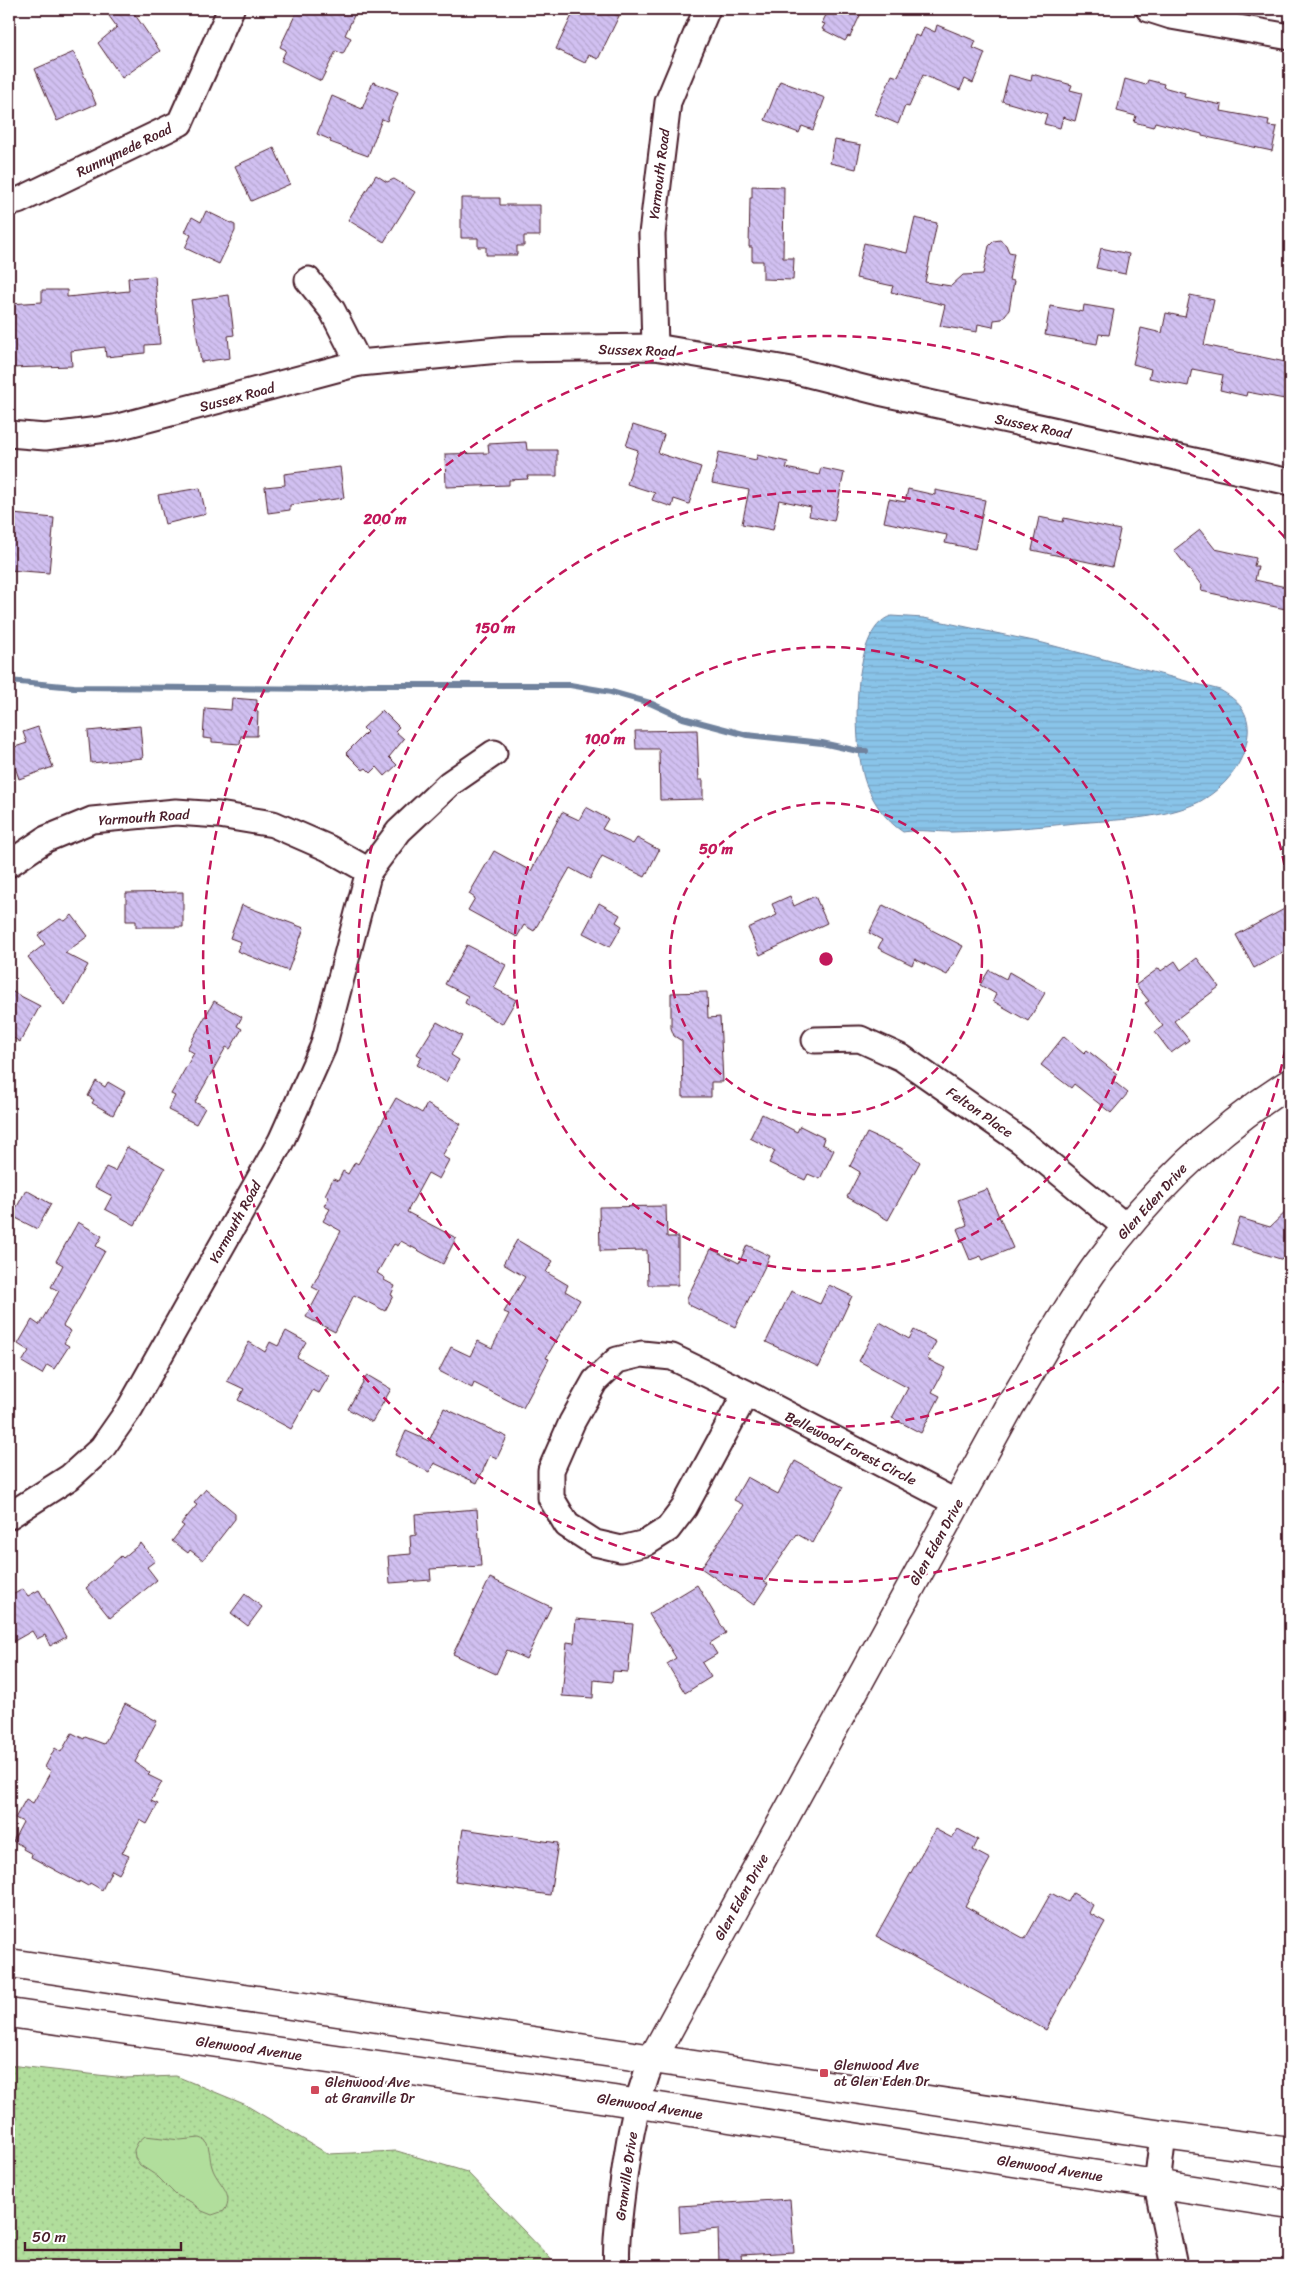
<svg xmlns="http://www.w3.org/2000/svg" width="1299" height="2275" viewBox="0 0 1299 2275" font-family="Sriracha,sans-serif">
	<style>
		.grass { fill: url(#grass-dots); stroke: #7e7e64 }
		.pitch { fill: #b1de9c; stroke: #7e7e64 }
		.water { fill: url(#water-rules); stroke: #70829d }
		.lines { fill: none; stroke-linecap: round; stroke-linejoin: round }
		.stream { stroke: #70829d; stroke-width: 6 }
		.building { fill: url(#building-back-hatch); stroke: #4a1f2b }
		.minor-casing { stroke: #4a1f2b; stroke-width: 29 }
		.major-casing { stroke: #4a1f2b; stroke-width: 31 }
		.minor { stroke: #fff; stroke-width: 25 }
		.major { stroke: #fff; stroke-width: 28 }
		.ring { fill: none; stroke: #c2185b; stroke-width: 2.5; stroke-dasharray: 9 6 }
		.poi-dot { fill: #d1495b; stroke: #fff; stroke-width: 2 }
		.labels { text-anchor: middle; stroke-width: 4.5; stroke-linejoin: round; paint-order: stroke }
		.street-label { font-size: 14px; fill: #4a1f2b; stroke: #fff }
		.poi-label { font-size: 14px; fill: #4a1f2b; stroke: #fff; text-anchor: start }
		.centre { fill: #c2185b; stroke: #fff; stroke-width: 2.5 }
		.ring-label { font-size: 15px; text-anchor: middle; font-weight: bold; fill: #c2185b; stroke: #fff; stroke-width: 4.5; stroke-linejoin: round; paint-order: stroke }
	</style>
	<defs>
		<pattern id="grass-dots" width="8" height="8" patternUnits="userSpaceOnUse" patternTransform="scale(1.25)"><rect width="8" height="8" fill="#b1de9c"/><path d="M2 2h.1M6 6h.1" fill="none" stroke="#9abe87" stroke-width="1.8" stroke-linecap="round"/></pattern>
		<pattern id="water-rules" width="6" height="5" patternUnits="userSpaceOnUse" patternTransform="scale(1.25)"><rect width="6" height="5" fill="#89c4e9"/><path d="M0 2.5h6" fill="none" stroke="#78a8c8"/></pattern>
		<pattern id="building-back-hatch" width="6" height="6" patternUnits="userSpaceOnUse" patternTransform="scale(1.25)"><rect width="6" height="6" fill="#d1c0f1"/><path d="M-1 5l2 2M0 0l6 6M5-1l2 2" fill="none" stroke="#b5a5cf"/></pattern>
	</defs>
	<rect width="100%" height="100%" fill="#fff"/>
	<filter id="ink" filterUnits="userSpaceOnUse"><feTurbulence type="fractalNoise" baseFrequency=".02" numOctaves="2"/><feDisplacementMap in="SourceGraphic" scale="10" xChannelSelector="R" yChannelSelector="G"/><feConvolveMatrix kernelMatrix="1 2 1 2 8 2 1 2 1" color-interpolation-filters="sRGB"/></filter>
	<g filter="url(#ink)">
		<!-- grass -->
		<polygon class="grass" points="9,2065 125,2078 176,2076 244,2104 328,2154 397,2151 467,2172 550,2258 554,2266 9,2266"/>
		<!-- pitch -->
		<path class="pitch" d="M145,2136l35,4 20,-2 5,2c6,9 4,18 7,27 5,17 24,26 12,44l-12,4 -10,-4 -11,-9 -15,-7 -19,-19 -17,-11 -5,-7 -1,-8 4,-8z"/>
		<!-- water -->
		<path class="water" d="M891,616l33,2 119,25 177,47c18,10 30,23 28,44 -3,29 -23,54 -49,68 -35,17 -85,18 -123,21 -41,4 -83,8 -124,9 -17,0 -33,-3 -49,0 -18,-12 -29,-29 -37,-48 -13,-33 -17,-155 25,-168z"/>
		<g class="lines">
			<!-- stream -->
			<g class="stream">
				<polyline points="9,11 14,9"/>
				<polyline points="9,681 74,687 331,689 369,685 570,685 611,692 650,703 683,718 747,735 822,743 858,751 866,751"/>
			</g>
		</g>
		<!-- building -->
		<g class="building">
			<polygon points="120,9 131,9 160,51 122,78 98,43 117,27 109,16"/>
			<polygon points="298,9 357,9 345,35 351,38 343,54 336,51 321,81 281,61 286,50 280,47"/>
			<polygon points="575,9 604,9 619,16 598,59 589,55 585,63 556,49"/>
			<polygon points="829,9 863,9 850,37 848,36 845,41 822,29 825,24 822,23"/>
			<polygon points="937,25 976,41 973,48 985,53 973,83 965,79 960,90 923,75 909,107 905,106 898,124 875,114 892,75 898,77 915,35 920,37 924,27 935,32"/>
			<polygon points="74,52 96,104 57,121 35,69"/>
			<polygon points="1032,74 1072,85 1070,90 1082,93 1075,121 1063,117 1060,128 1044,124 1047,114 1002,101 1009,75 1031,81"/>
			<polygon points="1125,79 1146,85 1148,80 1164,84 1163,87 1185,93 1184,97 1222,105 1221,111 1269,120 1268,126 1277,127 1272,151 1202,136 1202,134 1155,122 1153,127 1134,122 1136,116 1117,111"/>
			<polygon points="780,81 825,98 813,130 802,126 799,133 765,120"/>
			<polygon points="373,82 398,92 387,121 382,119 368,156 330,142 331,140 317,134 332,96 362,109"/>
			<polygon points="835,140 861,145 856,169 830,163"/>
			<polygon points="274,148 290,184 251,201 235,166"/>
			<polygon points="376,175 387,182 394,179 415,192 384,242 348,220"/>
			<polygon points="752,186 784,187 783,258 794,258 793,280 763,279 763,261 752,261 752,247 749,247 750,198 752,198"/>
			<polygon points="461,198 500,198 500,205 540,205 540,236 524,236 524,246 517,246 517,255 486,255 486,247 478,247 478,238 461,238"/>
			<polygon points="206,211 235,225 235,231 219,264 185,248 191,235 185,232 192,217 201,222"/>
			<polygon points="915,218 937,223 925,282 951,286 963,275 983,274 989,246 994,241 1000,240 1006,245 1009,252 1014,253 1009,280 1014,281 1009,310 1002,319 994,320 993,327 978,324 977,332 940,326 945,305 891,292 893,286 856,278 864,243 907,253"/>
			<polygon points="1101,248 1129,254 1125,274 1096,268"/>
			<polygon points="155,276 160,344 145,345 145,353 106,357 105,347 71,351 72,366 9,368 9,304 42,302 42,290 67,290 67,297 129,291 128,278"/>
			<polygon points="229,295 234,335 228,336 230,358 201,362 191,300"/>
			<polygon points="1190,295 1214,300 1204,345 1290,363 1290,400 1247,392 1246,396 1220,390 1223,375 1192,369 1188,386 1149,378 1151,369 1133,364 1141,328 1162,333 1166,313 1185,317"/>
			<polygon points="1084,305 1114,310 1109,335 1099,334 1097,344 1045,335 1050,306 1083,312"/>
			<polygon points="633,425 664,435 658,453 701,467 689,504 674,499 672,507 652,500 655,493 627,484 638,450 626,446"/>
			<polygon points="526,442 527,450 557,450 557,476 527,476 528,479 509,480 509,485 446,487 445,454 489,453 488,444"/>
			<polygon points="719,452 756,460 757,455 788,462 786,468 819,475 821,468 844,473 834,521 809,516 811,507 779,500 773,530 742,524 749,490 712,483"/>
			<polygon points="340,467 344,498 290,505 290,510 268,513 265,487 285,485 284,474"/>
			<polygon points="200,488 206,514 165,524 158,495"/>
			<polygon points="908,489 935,495 935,490 985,500 975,549 945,543 947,535 884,522 889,499 905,502"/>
			<polygon points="13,514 54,518 49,573 9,570"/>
			<polygon points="1039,517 1063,522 1064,518 1120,530 1112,567 1032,550"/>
			<polygon points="1200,530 1215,549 1256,558 1254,566 1258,566 1255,580 1290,588 1290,610 1201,591 1202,586 1174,550"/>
			<polygon points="232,698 257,700 256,711 258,711 257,736 241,736 240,744 212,742 212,739 203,738 205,708 231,710"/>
			<polygon points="382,710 399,727 395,731 404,739 389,757 397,765 385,776 377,767 371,773 366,768 363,770 346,753 367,732 363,728"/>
			<polygon points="140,726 143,758 91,763 88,731"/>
			<polygon points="38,727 53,767 19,779 9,749 27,743 23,732"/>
			<polygon points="697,730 699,780 703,780 703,799 660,800 659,749 636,749 635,731"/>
			<polygon points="586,807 608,819 602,829 633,844 637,838 659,850 645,877 602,856 590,879 570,868 534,931 524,925 517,937 468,910 475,898 469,894 494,851 531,871 562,812 579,820"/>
			<polygon points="183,892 183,927 136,927 136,921 126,921 126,893"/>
			<polygon points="790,896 794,906 815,896 827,923 760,955 748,928 777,915 772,904"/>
			<polygon points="599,903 620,915 616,922 622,926 610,947 583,933"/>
			<polygon points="242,905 304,928 288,971 237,951 241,942 230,938"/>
			<polygon points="883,905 963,946 947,975 915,959 912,965 878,948 882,940 869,933"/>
			<polygon points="1290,906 1290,949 1254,968 1236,935"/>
			<polygon points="72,915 88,936 65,953 88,965 65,1006 28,957 45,944 38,935 60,919 65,921"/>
			<polygon points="467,945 506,965 494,988 516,1000 502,1024 465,1003 468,996 445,984"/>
			<polygon points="1197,958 1219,987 1174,1021 1189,1040 1171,1053 1155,1032 1163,1026 1145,1003 1149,1001 1136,985 1159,968 1161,971 1175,961 1181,970"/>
			<polygon points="989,970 1006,979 1009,972 1045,993 1028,1021 993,1001 996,994 980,985"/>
			<polygon points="9,990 40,1006 20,1042 9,1035"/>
			<polygon points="707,992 708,1018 720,1017 723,1082 711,1082 711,1097 683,1097 682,1041 674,1036 671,1028 671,993"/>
			<polygon points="214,1001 242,1017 237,1026 242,1029 230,1049 226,1047 195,1102 205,1108 196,1124 168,1110 175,1096 171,1094 194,1053 187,1049"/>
			<polygon points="437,1022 462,1036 451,1055 459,1060 446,1082 417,1065 422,1057 417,1054"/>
			<polygon points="1064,1036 1084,1053 1087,1050 1117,1074 1112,1080 1128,1093 1111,1113 1074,1084 1071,1088 1041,1065"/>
			<polygon points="96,1081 105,1087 108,1082 125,1092 113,1115 92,1103 94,1100 88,1096"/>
			<polygon points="396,1098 422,1113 427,1104 461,1124 442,1156 449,1160 439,1179 428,1173 407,1212 456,1238 443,1264 401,1241 398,1246 394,1244 377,1273 385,1278 384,1280 395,1286 391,1295 393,1296 385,1311 354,1295 335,1332 306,1317 320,1291 312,1287 341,1231 323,1221 330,1209 324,1206 329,1197 325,1195 333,1179 338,1181 343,1171 348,1174 355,1162 358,1164"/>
			<polygon points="762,1114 797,1132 800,1126 824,1138 822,1144 834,1150 820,1179 808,1174 805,1180 769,1163 775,1151 750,1138"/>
			<polygon points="867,1133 901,1148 920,1162 888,1220 847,1197 860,1172 850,1166"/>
			<polygon points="127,1147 165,1168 135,1225 105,1209 112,1196 95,1187 106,1167 115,1171"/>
			<polygon points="987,1189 1013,1248 983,1260 981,1256 970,1260 957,1229 967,1225 958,1200"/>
			<polygon points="26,1190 51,1204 37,1229 12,1216"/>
			<polygon points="666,1206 667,1237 678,1237 678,1285 648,1285 647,1250 600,1251 599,1207"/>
			<polygon points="1290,1208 1290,1262 1232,1244 1240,1218 1270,1227"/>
			<polygon points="78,1222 102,1236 96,1246 105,1251 63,1326 71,1331 64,1343 69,1346 54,1369 47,1365 42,1374 22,1362 29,1351 18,1344 32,1320 39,1325 59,1291 51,1287 63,1265 56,1261"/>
			<polygon points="517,1240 553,1261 546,1272 568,1285 565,1291 580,1300 546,1358 549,1359 523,1408 474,1383 472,1388 439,1371 451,1347 470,1356 478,1341 492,1348 509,1314 504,1312 525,1277 503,1264"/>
			<polygon points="747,1245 770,1256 735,1327 687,1304 687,1298 711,1249 739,1263"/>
			<polygon points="829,1285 852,1296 819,1367 766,1342 791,1291 820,1304"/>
			<polygon points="880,1322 909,1339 914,1330 936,1342 927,1359 945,1368 932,1392 940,1396 921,1433 892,1418 908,1388 859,1361"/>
			<polygon points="286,1331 306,1342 297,1357 329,1376 319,1393 313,1390 291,1429 238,1400 244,1389 227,1381 249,1342 265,1352 270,1342 278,1346"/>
			<polygon points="367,1375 391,1389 372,1422 348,1409"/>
			<polygon points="444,1408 507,1437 497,1458 490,1455 477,1483 434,1463 429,1472 395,1455 406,1431 429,1441"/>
			<polygon points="795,1461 843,1487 813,1543 797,1534 764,1582 768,1584 754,1605 701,1568 744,1505 734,1500 747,1477 778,1494"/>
			<polygon points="206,1489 235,1513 235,1519 203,1560 190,1550 188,1553 172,1541 184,1526 181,1524 197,1505 194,1503"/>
			<polygon points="477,1509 481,1566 430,1569 431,1580 390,1583 388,1556 411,1554 410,1536 416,1535 415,1514"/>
			<polygon points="141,1543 155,1561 147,1567 157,1580 110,1618 86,1588 121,1556 123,1558"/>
			<polygon points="490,1578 551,1607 526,1659 507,1650 496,1674 453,1654"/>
			<polygon points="697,1585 726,1633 710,1643 717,1654 702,1663 711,1677 685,1693 667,1664 676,1658 649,1614"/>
			<polygon points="23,1589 28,1596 39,1590 66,1637 50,1646 45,1635 37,1639 32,1631 9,1644 9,1597"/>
			<polygon points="245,1594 262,1607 248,1626 231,1613"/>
			<polygon points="576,1619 633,1624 628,1672 613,1671 612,1682 594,1680 593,1698 562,1696 567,1642 574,1643"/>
			<polygon points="125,1704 157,1721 135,1762 150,1773 148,1775 162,1782 151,1801 158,1804 147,1824 140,1820 122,1853 129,1856 119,1874 112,1870 102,1890 90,1883 88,1886 79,1881 79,1883 31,1857 32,1854 23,1849 24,1847 13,1841 23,1822 15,1818 26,1799 33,1803 51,1771 45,1767 55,1748 61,1752 72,1733 84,1739 85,1737 104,1744"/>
			<polygon points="463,1829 558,1843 550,1895 455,1881"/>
			<polygon points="935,1829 952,1838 958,1829 978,1840 973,1850 990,1859 965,1906 1025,1939 1051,1893 1068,1902 1073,1893 1093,1905 1089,1913 1105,1922 1046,2030 876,1936"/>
			<polygon points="790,2199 794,2252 741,2255 742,2263 719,2264 718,2229 680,2233 679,2206"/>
		</g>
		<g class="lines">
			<defs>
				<g id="minor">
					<polyline points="1149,9 1171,16 1290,37"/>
					<polyline points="9,202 18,201 180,123 231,9"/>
					<polyline points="308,280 332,310 359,363"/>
					<polyline points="655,347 652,234 668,102 707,9"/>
					<polyline points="9,434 45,437 114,428 359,363 510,349 655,347 792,370 879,392 1290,482"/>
					<polyline points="9,864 46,839 92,820 176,812 219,815 273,824 328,848 369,871"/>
					<polyline points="815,1040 860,1039 902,1058 1021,1141 1126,1227"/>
					<polyline points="746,1393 684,1508 668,1529 646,1543 621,1549 595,1543 567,1525 551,1498 551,1470 572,1422 595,1381 617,1360 642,1354 672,1357 746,1393 957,1503"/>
					<polyline points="9,1516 70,1477 102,1448 130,1408 281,1141 323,1047 369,871 399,831 449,784 494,753"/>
					<polyline points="1163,2135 1157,2185 1174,2266"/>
					<path d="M617,2266c-2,-19 1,-38 3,-57 6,-51 13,-104 33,-151"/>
				</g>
				<g id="major">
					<polyline points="9,1963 1163,2135 1290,2152"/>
					<polyline points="9,2013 614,2100 1290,2205"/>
					<path d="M653,2058l357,-652c29,-47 55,-97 88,-142 54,-73 116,-133 192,-181"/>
				</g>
			</defs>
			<!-- minor casing -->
			<use href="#minor" class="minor-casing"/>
			<!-- major casing -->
			<use href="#major" class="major-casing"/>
			<!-- minor -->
			<use href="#minor" class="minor"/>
			<!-- major -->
			<use href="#major" class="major"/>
		</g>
	</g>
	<!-- distance rings -->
	<g class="ring">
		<circle cx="826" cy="959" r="156"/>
		<circle cx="826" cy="959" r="312"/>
		<path d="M1290 1020A468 468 0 1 1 1290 898"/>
		<path d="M1289 1376A623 623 0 1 1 1289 542"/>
	</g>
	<!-- markers -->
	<g class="poi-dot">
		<rect x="819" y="2068" width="10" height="10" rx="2.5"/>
		<rect x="310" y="2085" width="10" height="10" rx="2.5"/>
	</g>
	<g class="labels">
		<!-- street labels -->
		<g class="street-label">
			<text transform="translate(124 150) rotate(-26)" y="5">Runnymede Road</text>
			<text transform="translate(659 174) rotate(-83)" y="5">Yarmouth Road</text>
			<text transform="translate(637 350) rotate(2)" y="5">Sussex Road</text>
			<text transform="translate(237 397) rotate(-15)" y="5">Sussex Road</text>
			<text transform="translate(1033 426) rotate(12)" y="5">Sussex Road</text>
			<text transform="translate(144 817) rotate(-4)" y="5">Yarmouth Road</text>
			<text transform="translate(980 1112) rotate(35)" y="5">Felton Place</text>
			<text transform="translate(1152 1201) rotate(-48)" y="5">Glen Eden Drive</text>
			<text transform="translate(235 1222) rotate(-61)" y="5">Yarmouth Road</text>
			<text transform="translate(851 1448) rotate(27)" y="5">Bellewood Forest Circle</text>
			<text transform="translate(936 1542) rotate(-61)" y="5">Glen Eden Drive</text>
			<text transform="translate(741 1897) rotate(-61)" y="5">Glen Eden Drive</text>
			<text transform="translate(249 2048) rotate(8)" y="5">Glenwood Avenue</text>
			<text transform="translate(650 2106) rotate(9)" y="5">Glenwood Avenue</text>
			<text transform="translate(1050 2168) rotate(9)" y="5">Glenwood Avenue</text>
			<text transform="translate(626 2176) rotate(-82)" y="5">Granville Drive</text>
		</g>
		<!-- poi labels -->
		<g class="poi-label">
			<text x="834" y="2070">Glenwood Ave<tspan x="834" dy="16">at Glen Eden Dr</tspan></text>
			<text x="325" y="2087">Glenwood Ave<tspan x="325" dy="16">at Granville Dr</tspan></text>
		</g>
	</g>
	<circle cx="826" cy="959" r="8" class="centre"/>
	<g class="ring-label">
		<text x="385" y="524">200 m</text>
		<text x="495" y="633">150 m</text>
		<text x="605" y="744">100 m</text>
		<text x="716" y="854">50 m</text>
	</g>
	<!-- margin -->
	<rect width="1299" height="2275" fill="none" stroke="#fff" stroke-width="30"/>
	<rect x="15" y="15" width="1269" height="2245" fill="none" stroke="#4a1f2b" stroke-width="2" filter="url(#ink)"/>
	<!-- scale -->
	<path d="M25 2242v8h156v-8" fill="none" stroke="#4a1f2b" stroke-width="2.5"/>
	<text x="32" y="2242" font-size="15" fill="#4a1f2b" stroke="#ffffff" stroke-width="4" paint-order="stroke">50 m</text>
</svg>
